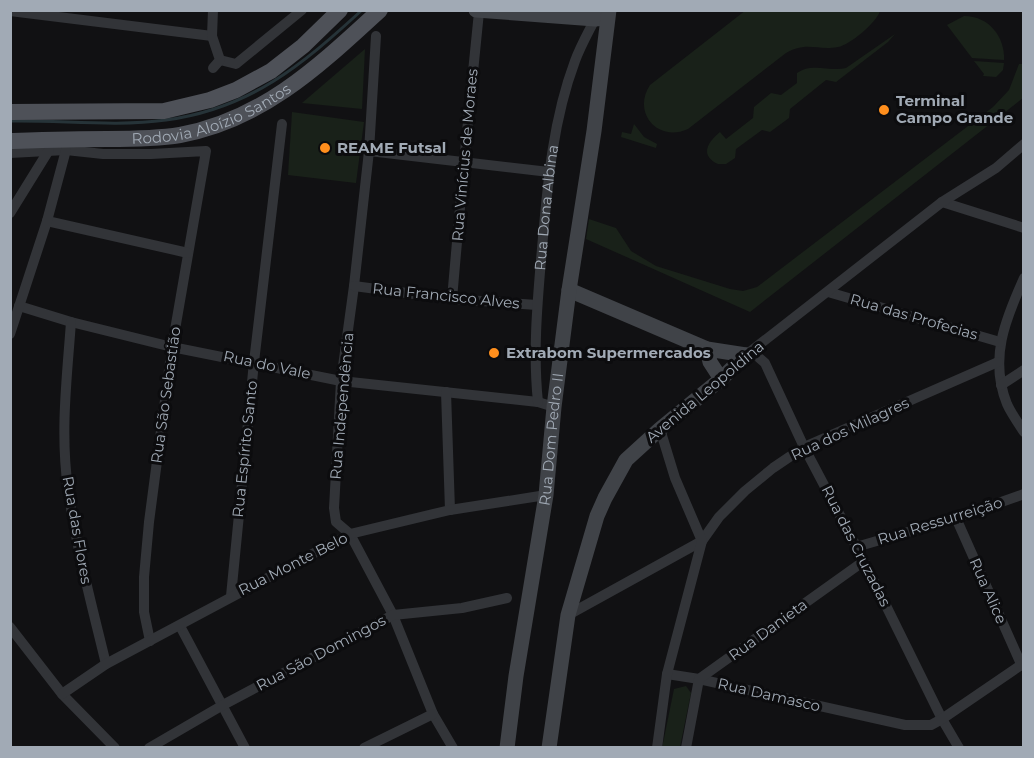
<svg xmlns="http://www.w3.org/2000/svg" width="1034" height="758" viewBox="0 0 1034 758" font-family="Montserrat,sans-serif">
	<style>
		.green { fill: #192119 }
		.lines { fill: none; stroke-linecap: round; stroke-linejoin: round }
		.stream { stroke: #263338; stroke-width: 3 }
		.street { stroke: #323438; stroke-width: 10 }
		.secondary { stroke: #404348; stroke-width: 15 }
		.primary { stroke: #4e5158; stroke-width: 16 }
		.poi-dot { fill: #ff8f1d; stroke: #0c0c0e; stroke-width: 2 }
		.labels { text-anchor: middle; stroke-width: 6; stroke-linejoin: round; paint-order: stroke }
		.poi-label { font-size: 15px; font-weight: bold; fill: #a1aab5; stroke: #0c0c0e; text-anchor: start }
		.street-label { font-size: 15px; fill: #a1aab5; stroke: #0c0c0e }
	</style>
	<rect width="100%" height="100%" fill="#111113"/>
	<!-- green -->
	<g class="green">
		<path d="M746,10l134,1c-3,11 -30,34 -42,36 -21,4 -30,-6 -52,6l-98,76c-31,14 -56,-17 -38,-44z"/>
		<path d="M964,16c25,0 41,21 40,44l-32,-2 -25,-33z"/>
		<path d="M895,34l-7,8 -52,40 -10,-2 -36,29 -1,9 -19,14 -8,-2 -26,19 -1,9 -9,6h-8c-19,-9 -10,-22 2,-32l6,7 27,-21 1,-11 17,-14 10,2 16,-12v-10c15,-11 33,-1 49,-5z"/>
		<polygon points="365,49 362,109 302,103"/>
		<polygon points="974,61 1004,63 1003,70 996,77 983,76 984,74"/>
		<polygon points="1019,64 1023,64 1023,98 750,312 586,239 589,219 616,228 631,251 656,266 730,289 743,291 757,287 993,107 1009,90"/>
		<polygon points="292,112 364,122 356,183 288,175"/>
		<polygon points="634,124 644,137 657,144 656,148 621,137 622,132 631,134"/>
		<polygon points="686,686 691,693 680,747 662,748 674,689"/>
	</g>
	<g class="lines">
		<!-- stream -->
		<path class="stream" d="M10,121c52,-1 105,6 156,-1 84,-11 136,-55 196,-110"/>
		<!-- street -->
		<g class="street">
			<polyline points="10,11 212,36"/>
			<polyline points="376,36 369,151 354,286 341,381 334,508 336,522 350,534 393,615 433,714 453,748"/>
			<polyline points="220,60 236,64 302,10"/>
			<polyline points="213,68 220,60 212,36 213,10"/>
			<polyline points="369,151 549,172"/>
			<polyline points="10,153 66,150 103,154 151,154 206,151 172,347 149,522 144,577 144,612 150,641"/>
			<polyline points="942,202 1024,228"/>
			<polyline points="10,213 49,150"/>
			<polyline points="47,221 188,253"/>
			<path d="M1024,278c-19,42 -35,81 -17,126 4,9 11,19 17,28"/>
			<polyline points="354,286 452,299 537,305"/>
			<polyline points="828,292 1000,342"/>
			<polyline points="452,299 464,162 479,12"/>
			<polyline points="19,306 71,322 172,347 341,381 538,402 554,407"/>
			<path d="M71,322c-4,55 -11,111 -3,166 8,59 24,118 38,176"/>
			<polyline points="10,334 47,221 66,150"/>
			<polyline points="746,355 757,356 765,363 804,447 864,561 942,719 959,748"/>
			<polyline points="746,355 942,202 996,168 1024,144"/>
			<polyline points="1001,385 1024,370"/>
			<polyline points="446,392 450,510"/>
			<path id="s1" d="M538,402c-5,-47 -1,-95 3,-142 6,-67 10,-135 34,-199 5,-14 13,-28 20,-42"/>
			<polyline points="956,518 1021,664"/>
			<polyline points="856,547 956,518 1024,494"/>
			<polyline points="231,596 254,362 282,124"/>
			<polyline points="568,615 702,541 719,517 745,491 773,468 804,447 998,362"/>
			<polyline points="180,626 245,748"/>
			<polyline points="10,627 62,694 115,748"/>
			<polyline points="667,674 699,679 905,725 931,725 942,719 1024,663"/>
			<polyline points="62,694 106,664 350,534 450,510 546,495"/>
			<polyline points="149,748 223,705 393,615 462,608 507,598"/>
			<polyline points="364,748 433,714"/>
			<polyline points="657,748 667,674 702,541 675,478 660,429"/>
			<polyline points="686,748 699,679 864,561"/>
		</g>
		<!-- secondary -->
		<g class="secondary">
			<polyline points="476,10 595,19 607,18"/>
			<polyline points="569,290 707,349 746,355"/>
			<polyline points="707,349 710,362 721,379"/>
			<path id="s2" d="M507,748l9,-72 30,-181 8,-88 15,-117 25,-159 15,-121"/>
			<polyline points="549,748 568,615 597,516 605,498 626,460 660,429 721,379 746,355"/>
		</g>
		<!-- primary -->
		<g class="primary">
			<polyline points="10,112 164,111 210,100 236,90 271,71 303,46 340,10"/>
			<path id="s3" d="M10,141c33,-1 65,-2 97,-2 24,0 49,0 73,-4 83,-15 140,-70 200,-125"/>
		</g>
	</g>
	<!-- markers -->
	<g class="poi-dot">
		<circle cx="884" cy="110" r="6"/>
		<circle cx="325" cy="148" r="6"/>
		<circle cx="494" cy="353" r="6"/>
	</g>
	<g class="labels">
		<!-- poi labels -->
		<g class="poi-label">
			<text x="896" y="106">Terminal<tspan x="896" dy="17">Campo Grande</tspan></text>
			<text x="337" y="153">REAME Futsal</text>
			<text x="506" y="358">Extrabom Supermercados</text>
		</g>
		<!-- street labels -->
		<g class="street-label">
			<text dy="5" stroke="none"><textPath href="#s3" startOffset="206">Rodovia Aloízio Santos</textPath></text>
			<text transform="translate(465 155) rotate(-85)" y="5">Rua Vinícius de Moraes</text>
			<text dy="5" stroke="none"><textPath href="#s1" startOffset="195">Rua Dona Albina</textPath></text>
			<text transform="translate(446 296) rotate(6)" y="5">Rua Francisco Alves</text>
			<text transform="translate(914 317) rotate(16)" y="5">Rua das Profecias</text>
			<text transform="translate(267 365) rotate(12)" y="5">Rua do Vale</text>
			<text transform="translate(705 392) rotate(-40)" y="5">Avenida Leopoldina</text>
			<text transform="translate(166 395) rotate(-82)" y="5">Rua São Sebastião</text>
			<text transform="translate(342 406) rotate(-85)" y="5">Rua Independência</text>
			<text transform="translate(850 429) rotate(-25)" y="5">Rua dos Milagres</text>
			<text dy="5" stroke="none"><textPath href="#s2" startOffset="312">Rua Dom Pedro II</textPath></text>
			<text transform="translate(245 449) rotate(-84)" y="5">Rua Espírito Santo</text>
			<text transform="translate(940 521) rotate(-17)" y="5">Rua Ressurreição</text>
			<text transform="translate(77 530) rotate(80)" y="5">Rua das Flores</text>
			<text transform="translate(856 546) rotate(63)" y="5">Rua das Cruzadas</text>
			<text transform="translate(293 564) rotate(-27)" y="5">Rua Monte Belo</text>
			<text transform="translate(988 591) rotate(66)" y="5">Rua Alice</text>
			<text transform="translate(768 630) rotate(-36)" y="5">Rua Danieta</text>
			<text transform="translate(321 653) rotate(-28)" y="5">Rua São Domingos</text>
			<text transform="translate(769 695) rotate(13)" y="5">Rua Damasco</text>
		</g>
	</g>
	<!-- border -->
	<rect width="1034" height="758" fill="none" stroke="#a1aab5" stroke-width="24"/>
</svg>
